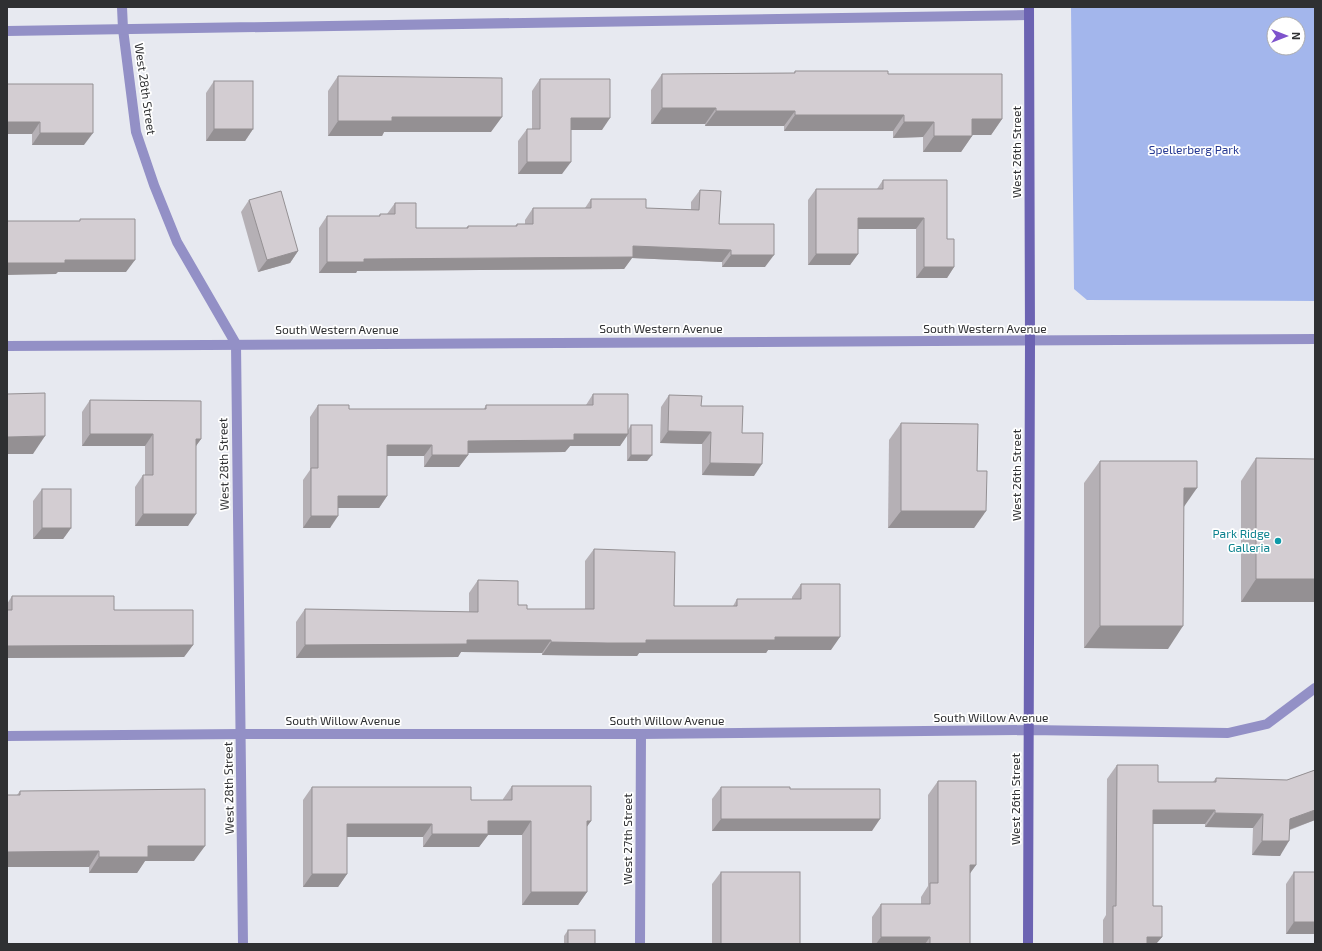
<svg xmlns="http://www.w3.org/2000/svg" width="1322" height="951" viewBox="0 0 1322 951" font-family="'Exo 2',sans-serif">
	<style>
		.green { fill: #a3b6ec; fill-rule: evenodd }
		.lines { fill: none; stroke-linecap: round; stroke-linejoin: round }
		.minor { stroke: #9390c6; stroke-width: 10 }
		.tertiary { stroke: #9390c6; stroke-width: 10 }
		.secondary { stroke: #6c63b2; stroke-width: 10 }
		.wall { fill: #b5b0b5 }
		.shaded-wall { fill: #949093 }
		.building { fill: #d3cdd2; stroke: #949093 }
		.culture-dot { fill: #0f9aa8; stroke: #fff; stroke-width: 1.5 }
		.labels { text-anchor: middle; stroke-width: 3.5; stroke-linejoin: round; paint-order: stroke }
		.street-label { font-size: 12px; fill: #2f3032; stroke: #fff }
		.park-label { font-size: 12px; fill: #273a93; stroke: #fff }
		.culture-label { font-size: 12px; fill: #0d838f; stroke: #fff; text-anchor: end }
	</style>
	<rect width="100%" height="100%" fill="#e7e9f0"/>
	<!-- green -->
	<path class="green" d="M1071,7h244v294l-228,-1 -13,-11zM1274,24h24v24h-24z"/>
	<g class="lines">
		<!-- minor -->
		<g class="minor">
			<polyline points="122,7 123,29 136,132 154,185 177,242 236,344 243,944"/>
			<polyline points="7,31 1029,15"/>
			<polyline points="7,736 241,734 641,734 1029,730 1228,733 1267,724 1315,688"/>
			<polyline points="640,944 641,734"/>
		</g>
		<!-- tertiary -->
		<path class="tertiary" d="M7,346c436,-4 872,-3 1308,-7"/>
		<!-- secondary -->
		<polyline class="secondary" points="1028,944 1030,342 1029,7"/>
	</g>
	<!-- wall -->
	<g class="wall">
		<polygon points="795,71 888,74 1002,119 991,135 972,135 972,136 961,152 923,152 923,137 893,138 893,131 784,131 784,126 705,126 705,124 651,124 651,90 662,74 794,73"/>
		<polygon points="338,76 491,132 384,132 382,136 328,136 328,91"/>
		<polygon points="540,79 602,130 571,130 562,174 518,174 518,141 527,129 532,129 532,91"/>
		<polygon points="214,81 253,129 245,141 206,141 206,93"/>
		<polygon points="7,84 84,145 32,145 32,134 7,134"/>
		<polygon points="883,180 947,239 954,267 947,278 916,278 916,229 858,229 858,254 850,265 808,265 808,200 816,189 877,189"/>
		<polygon points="700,190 719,224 765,267 722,267 722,262 632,258 624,269 357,271 356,273 319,273 319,228 327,216 379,216 380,214 387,214 395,203 416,228 466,228 468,226 515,226 517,224 525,224 525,220 533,208 585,208 591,199 646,208 691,210 691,202"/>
		<polygon points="249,200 298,251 290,263 258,272 241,212"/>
		<polygon points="593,394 628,430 631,425 652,455 647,461 627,461 627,436 620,446 570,446 565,452 468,453 468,455 459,467 424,467 424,456 387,456 387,496 379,508 338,508 330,528 303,528 303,480 310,470 310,417 318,405 349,409 484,409 486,405 586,405"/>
		<polygon points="669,395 701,406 742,433 754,476 702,475 702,444 660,443 661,407"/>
		<polygon points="90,400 201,439 196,446 188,526 135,526 135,487 143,475 145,475 145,446 82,446 82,412"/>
		<polygon points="901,423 986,511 974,528 888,528 889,440"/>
		<polygon points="1256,458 1315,602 1241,602 1241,481"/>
		<polygon points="1100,461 1184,507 1168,649 1084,648 1084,483"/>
		<polygon points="42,489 71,528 63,539 33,539 33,501"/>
		<polygon points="594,549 674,606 733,606 737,599 792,599 792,597 801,584 831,650 768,650 766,653 639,653 637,656 598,656 542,655 542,653 461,652 458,657 296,658 296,622 305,609 469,612 469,593 478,580 518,605 527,609 585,609 585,561"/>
		<polygon points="12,596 114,610 193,645 184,657 7,658 7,604"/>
		<polygon points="1117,765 1158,782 1213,782 1216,778 1287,780 1315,770 1315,820 1290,830 1280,856 1252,855 1253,828 1205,827 1205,824 1153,824 1153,906 1162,937 1156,944 1103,944 1103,920 1106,915 1107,779"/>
		<polygon points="938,781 976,865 970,873 970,944 872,944 872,917 881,904 921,904 921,897 928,886 928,795"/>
		<polygon points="512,786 591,821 587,826 587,892 578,905 522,905 522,835 488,835 479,847 423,847 423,837 347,837 347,874 338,887 303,887 303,800 312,787 471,800 503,800 503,799"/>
		<polygon points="721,787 790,789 872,831 712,831 712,799"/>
		<polygon points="20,791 194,861 145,861 137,873 89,873 89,867 7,867 7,795 17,795"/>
		<polygon points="721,872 800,944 712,944 712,884"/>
		<polygon points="1294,872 1315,934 1286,934 1286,884"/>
		<polygon points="568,930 595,944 564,944 564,936"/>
	</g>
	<!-- shaded-wall -->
	<g class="shaded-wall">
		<polygon points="662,108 716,108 705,124 651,124"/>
		<polygon points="716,111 795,111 784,126 705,126"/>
		<polygon points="795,115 904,115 893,131 784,131"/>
		<polygon points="392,117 502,117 491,132 384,132 382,136 328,136 338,121"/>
		<polygon points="571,118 610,118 602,130 562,130"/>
		<polygon points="972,119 1002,119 991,135 961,135"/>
		<polygon points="7,122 40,122 32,134 7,134"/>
		<polygon points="904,122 934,122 923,137 893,138"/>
		<polygon points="214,129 253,129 245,141 206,141"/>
		<polygon points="40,133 93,133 84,145 32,145"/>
		<polygon points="934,136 972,136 961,152 923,152"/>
		<polygon points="527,162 571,162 562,174 518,174"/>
		<polygon points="858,218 924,218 916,229 850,229"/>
		<polygon points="633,246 731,250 722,262 632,258 624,269 357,271 356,273 319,273 327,262 364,259"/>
		<polygon points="298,251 290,263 258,272 267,260"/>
		<polygon points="816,254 858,254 850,265 808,265"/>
		<polygon points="731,255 774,255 765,267 722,267"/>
		<polygon points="65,260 135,260 126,272 58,272 56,274 7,275 7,263"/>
		<polygon points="924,267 954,267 947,278 916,278"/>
		<polygon points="668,431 711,432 702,444 660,443"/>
		<polygon points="90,434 153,434 145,446 82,446"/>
		<polygon points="574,434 628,434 620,446 570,446 565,452 459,453 468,441"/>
		<polygon points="45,436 33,454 7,454 7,437"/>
		<polygon points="196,439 201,439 193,450"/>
		<polygon points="387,445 432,445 424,456 379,456"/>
		<polygon points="432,455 468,455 459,467 424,467"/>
		<polygon points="631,455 652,455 647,461 627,461"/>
		<polygon points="710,463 762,464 754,476 702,475"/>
		<polygon points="1184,488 1197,488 1181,511"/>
		<polygon points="338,496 387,496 379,508 330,508"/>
		<polygon points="901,511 986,511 974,528 888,528"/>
		<polygon points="143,514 196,514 188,526 135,526"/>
		<polygon points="311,516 338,516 330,528 303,528"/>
		<polygon points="42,528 71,528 63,539 33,539"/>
		<polygon points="1256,579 1315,579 1315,602 1241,602"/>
		<polygon points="1100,626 1183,626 1168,649 1084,648"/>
		<polygon points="775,637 840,637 831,650 768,650 766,653 639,653 637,656 542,655 551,642"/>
		<polygon points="467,640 551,640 542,653 461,652 458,657 296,658 305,645"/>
		<polygon points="193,645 184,657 7,658 7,646"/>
		<polygon points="1153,810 1215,810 1205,824 1143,824"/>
		<polygon points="1315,810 1315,820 1280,833 1290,819"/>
		<polygon points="1215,813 1263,814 1253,828 1205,827"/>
		<polygon points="721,819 880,819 872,831 712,831"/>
		<polygon points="488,821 531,821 522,835 488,835 479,847 423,847 432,834"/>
		<polygon points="587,821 591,821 581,835"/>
		<polygon points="347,824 432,824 423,837 338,837"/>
		<polygon points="1262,841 1289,841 1280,856 1252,855"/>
		<polygon points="148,846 205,846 194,861 145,861 137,873 89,873 99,857"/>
		<polygon points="99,851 89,867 7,867 7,852"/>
		<polygon points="970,865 976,865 966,879"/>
		<polygon points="312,874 347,874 338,887 303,887"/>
		<polygon points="531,892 587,892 578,905 522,905"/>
		<polygon points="1294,922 1315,922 1315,934 1286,934"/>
		<polygon points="881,937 930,937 925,944 876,944"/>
		<polygon points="1147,937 1162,937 1156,944 1142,944"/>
	</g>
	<!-- building -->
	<g class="building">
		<polygon points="795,71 888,71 888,74 1002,74 1002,119 972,119 972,136 934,136 934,122 904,122 904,115 795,115 795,111 716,111 716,108 662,108 662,74 795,73"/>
		<polygon points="338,76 502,78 502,117 392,117 392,121 338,121"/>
		<polygon points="540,79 610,79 610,118 571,118 571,162 527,162 527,129 540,129"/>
		<rect x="214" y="81" width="39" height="48"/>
		<polygon points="7,84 93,84 93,133 40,133 40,122 7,122"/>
		<polygon points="883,180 947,180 947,239 954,239 954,267 924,267 924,218 858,218 858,254 816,254 816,189 883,189"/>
		<polygon points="700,190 721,191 719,224 774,224 774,255 731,255 731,250 633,246 633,257 364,259 364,262 327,262 327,216 380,216 380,214 395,214 395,203 416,203 416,228 468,228 468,226 517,226 517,224 533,224 533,208 591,208 591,199 646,199 646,208 699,210"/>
		<polygon points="281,191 298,251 267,260 249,200"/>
		<polygon points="80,219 135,219 135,260 65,260 65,263 7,263 7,221 80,221"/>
		<polygon points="45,393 45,436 7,437 7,394"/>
		<polygon points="593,394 628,394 628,434 574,434 574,440 468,441 468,455 432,455 432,445 387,445 387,496 338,496 338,516 311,516 311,468 318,468 318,405 349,405 349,409 486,409 486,405 593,405"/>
		<polygon points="669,395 702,396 701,406 743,406 742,433 763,433 762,464 710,463 711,432 668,431"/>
		<polygon points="90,400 201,401 201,439 196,439 196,514 143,514 143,475 153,475 153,434 90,434"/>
		<polygon points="901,423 978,424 977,471 987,471 986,511 901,511"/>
		<rect x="631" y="425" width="21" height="30"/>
		<polygon points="1256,458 1315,459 1315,579 1256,579"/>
		<polygon points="1100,461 1197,461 1197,488 1184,488 1183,626 1100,626"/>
		<rect x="42" y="489" width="29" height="39"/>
		<polygon points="594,549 675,552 674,606 737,606 737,599 801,599 801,584 840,584 840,637 775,637 775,640 646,640 646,643 607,643 551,642 551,640 467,640 467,644 305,645 305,609 478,612 478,580 518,581 518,605 527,605 527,609 594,609"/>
		<polygon points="12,596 114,596 114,610 193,610 193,645 7,646 7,610 12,610"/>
		<polygon points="1117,765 1158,765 1158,782 1216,782 1216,778 1287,780 1315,770 1315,810 1290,819 1289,841 1262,841 1263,814 1215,813 1215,810 1153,810 1153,906 1162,906 1162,937 1147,937 1147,944 1113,944 1113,906 1116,906"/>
		<polygon points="938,781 976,781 976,865 970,865 970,944 930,944 930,937 881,937 881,904 930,904 930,883 938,883"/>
		<polygon points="512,786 591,786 591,821 587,821 587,892 531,892 531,821 488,821 488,834 432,834 432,824 347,824 347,874 312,874 312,787 471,787 471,800 512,800"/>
		<polygon points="721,787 790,787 790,789 880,789 880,819 721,819"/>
		<polygon points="205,789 205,846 148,846 148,857 99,857 99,851 7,852 7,795 20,795 20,791"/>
		<rect x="721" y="872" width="79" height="72"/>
		<rect x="1294" y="872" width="21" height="50"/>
		<rect x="568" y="930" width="27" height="14"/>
	</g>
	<!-- markers -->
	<circle class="culture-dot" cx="1278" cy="541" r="4"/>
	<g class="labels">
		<!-- street labels -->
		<g class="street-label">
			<text transform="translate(145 89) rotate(82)" y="4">West 28th Street</text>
			<text transform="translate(1017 152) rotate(-90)" y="4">West 26th Street</text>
			<text x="661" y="333">South Western Avenue</text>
			<text x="985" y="333">South Western Avenue</text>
			<text x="337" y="334">South Western Avenue</text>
			<text transform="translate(224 464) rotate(-91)" y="4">West 28th Street</text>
			<text transform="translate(1017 475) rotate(-90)" y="4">West 26th Street</text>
			<text x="991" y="722">South Willow Avenue</text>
			<text x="343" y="725">South Willow Avenue</text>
			<text x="667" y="725">South Willow Avenue</text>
			<text transform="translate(229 788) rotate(-91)" y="4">West 28th Street</text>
			<text transform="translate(1016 799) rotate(-90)" y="4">West 26th Street</text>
			<text transform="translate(628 839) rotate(-90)" y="4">West 27th Street</text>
		</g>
		<!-- park labels -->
		<g class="park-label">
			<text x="1194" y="154">Spellerberg Park</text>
		</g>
		<!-- culture labels -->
		<g class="culture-label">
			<text x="1270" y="538">Park Ridge<tspan x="1270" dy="14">Galleria</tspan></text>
		</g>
	</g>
	<!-- border -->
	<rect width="1322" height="951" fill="none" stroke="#2f3032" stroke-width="16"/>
	<!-- north arrow -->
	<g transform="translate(1286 36) rotate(90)"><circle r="19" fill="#ffffff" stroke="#acacad"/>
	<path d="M0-3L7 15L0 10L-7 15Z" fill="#7e53cc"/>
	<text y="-6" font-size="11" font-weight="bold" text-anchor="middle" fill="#2f3032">N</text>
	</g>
</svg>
